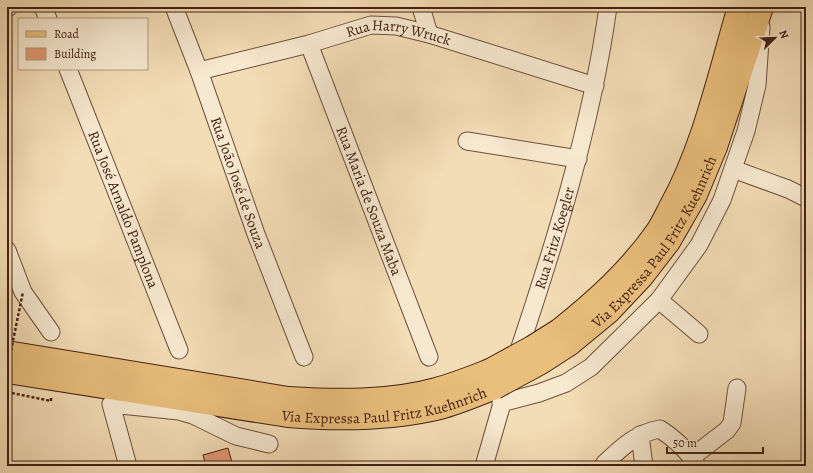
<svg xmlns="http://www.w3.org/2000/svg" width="813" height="473" viewBox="0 0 813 473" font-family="Alegreya,serif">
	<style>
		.building { fill: #e29872; stroke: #422013 }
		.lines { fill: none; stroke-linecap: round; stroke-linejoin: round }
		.minor-casing { stroke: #6e4f3c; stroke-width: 19 }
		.major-casing { stroke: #422013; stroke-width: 24 }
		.path { stroke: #422013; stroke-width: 2.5; stroke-dasharray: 3 2; stroke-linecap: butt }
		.minor { stroke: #f7e9d0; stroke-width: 17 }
		.major { stroke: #eabe7b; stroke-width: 22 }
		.major-bridge-casing { stroke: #422013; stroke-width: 24; stroke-linecap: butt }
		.path-bridge { stroke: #422013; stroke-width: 2.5; stroke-dasharray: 3 2; stroke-linecap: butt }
		.major-bridge { stroke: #eabe7b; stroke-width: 22 }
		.labels { text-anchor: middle; stroke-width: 3; stroke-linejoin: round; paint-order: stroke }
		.street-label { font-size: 15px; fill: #422013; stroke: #f7e9d0 }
	</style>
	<rect width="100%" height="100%" fill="#f3ddb6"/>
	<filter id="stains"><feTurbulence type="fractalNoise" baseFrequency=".005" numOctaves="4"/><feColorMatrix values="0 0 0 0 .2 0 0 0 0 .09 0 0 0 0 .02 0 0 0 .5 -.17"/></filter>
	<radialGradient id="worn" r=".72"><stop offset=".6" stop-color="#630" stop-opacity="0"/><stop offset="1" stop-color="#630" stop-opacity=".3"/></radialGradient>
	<!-- building -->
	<polygon class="building" points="228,448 233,466 206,466 203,455"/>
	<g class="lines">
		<defs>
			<g id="minor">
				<polyline points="43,7 48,19"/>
				<path id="s1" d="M174,7l25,64 57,163 48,123"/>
				<polyline points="421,7 429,34"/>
				<polyline points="7,8 9,7"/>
				<path id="s2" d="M309,44l120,313"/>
				<path id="s3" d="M68,69l111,281"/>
				<path id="s4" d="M199,71l110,-27 62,-19 25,1 33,8 166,52"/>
				<polyline points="467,141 578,159"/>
				<polyline points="733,169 788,189 806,198"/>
				<polyline points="7,250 23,292 51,332"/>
				<polyline points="659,300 699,334"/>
				<path id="s5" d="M515,362c39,-116 76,-233 93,-355"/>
				<polyline points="501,403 539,393 566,383 591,367 659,300 699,245 722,200 746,131 757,85 761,27"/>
				<polyline points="640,435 644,466"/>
				<polyline points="692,457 727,430 732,423 737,388"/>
				<polyline points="128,466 111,404 179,411 193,415 236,436 269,444"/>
				<polyline points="484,466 505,393"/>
				<path d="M603,466l2,-3c16,-15 31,-30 55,-34 15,10 28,21 37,37"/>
			</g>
			<g id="major">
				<path d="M559,330c36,-29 71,-60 98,-99 5,-7 9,-16 13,-24 34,-61 49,-133 69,-200"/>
				<path id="s6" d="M569,345l40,-33 33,-35 27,-35 27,-47 20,-48 46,-140"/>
				<path d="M7,352l281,46c49,3 100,4 148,-9 19,-5 36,-12 54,-19"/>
				<path id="s7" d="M7,372l281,44c50,4 102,4 152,-8 19,-5 37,-13 55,-20"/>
			</g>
		</defs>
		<!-- minor casing -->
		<use href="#minor" class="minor-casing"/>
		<!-- major casing -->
		<use href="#major" class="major-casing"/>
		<!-- path -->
		<polyline class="path" points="7,392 51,401 51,396"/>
		<!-- minor -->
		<use href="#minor" class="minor"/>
		<!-- major -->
		<use href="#major" class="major"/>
		<defs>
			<g id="major-bridge">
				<polyline points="490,370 532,347 559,330"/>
				<polyline points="495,388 541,363 569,345"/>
			</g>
		</defs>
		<!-- major-bridge casing -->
		<use href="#major-bridge" class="major-bridge-casing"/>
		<!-- path-bridge -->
		<polyline class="path-bridge" points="7,370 23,292"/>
		<!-- major-bridge -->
		<use href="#major-bridge" class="major-bridge"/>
	</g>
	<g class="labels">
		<!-- street labels -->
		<g class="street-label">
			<text dy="5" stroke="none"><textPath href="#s4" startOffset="206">Rua Harry Wruck</textPath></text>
			<text dy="5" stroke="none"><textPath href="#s1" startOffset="187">Rua João José de Souza</textPath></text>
			<text dy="5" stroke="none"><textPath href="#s2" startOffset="168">Rua Maria de Souza Maba</textPath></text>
			<text dy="5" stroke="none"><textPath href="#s3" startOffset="151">Rua José Arnaldo Pamplona</textPath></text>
			<text dy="5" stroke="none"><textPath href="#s5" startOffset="130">Rua Fritz Koegler</textPath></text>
			<text dy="5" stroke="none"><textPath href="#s6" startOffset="136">Via Expressa Paul Fritz Kuehnrich</textPath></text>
			<text dy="5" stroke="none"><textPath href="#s7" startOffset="382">Via Expressa Paul Fritz Kuehnrich</textPath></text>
		</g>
	</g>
	<!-- margin -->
	<rect width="813" height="473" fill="none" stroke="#f3ddb6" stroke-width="24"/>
	<rect x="8" y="8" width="797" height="457" fill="none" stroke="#422013" stroke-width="2"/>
	<rect x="12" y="12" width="789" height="449" fill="none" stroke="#422013"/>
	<!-- legend -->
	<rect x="18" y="18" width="130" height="52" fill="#f7e9d0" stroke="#af9984"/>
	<rect x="26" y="31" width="20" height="6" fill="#eabe7b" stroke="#af9984"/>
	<text x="54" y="38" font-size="12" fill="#422013">Road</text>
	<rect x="26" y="48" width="20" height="12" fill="#e29872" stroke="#af9984"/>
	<text x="54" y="58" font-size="12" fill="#422013">Building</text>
	<!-- north arrow -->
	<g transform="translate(775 38) rotate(67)" stroke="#f7e9d0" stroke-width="3" paint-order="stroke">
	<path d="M0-3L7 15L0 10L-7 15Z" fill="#422013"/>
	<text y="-6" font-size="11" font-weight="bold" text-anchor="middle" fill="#422013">N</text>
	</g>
	<!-- scale -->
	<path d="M667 447v6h96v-6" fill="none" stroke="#422013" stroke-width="2"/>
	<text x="673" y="447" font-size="12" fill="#422013" stroke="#f7e9d0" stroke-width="3" paint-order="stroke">50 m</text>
	<rect width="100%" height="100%" filter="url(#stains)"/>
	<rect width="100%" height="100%" fill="url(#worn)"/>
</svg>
